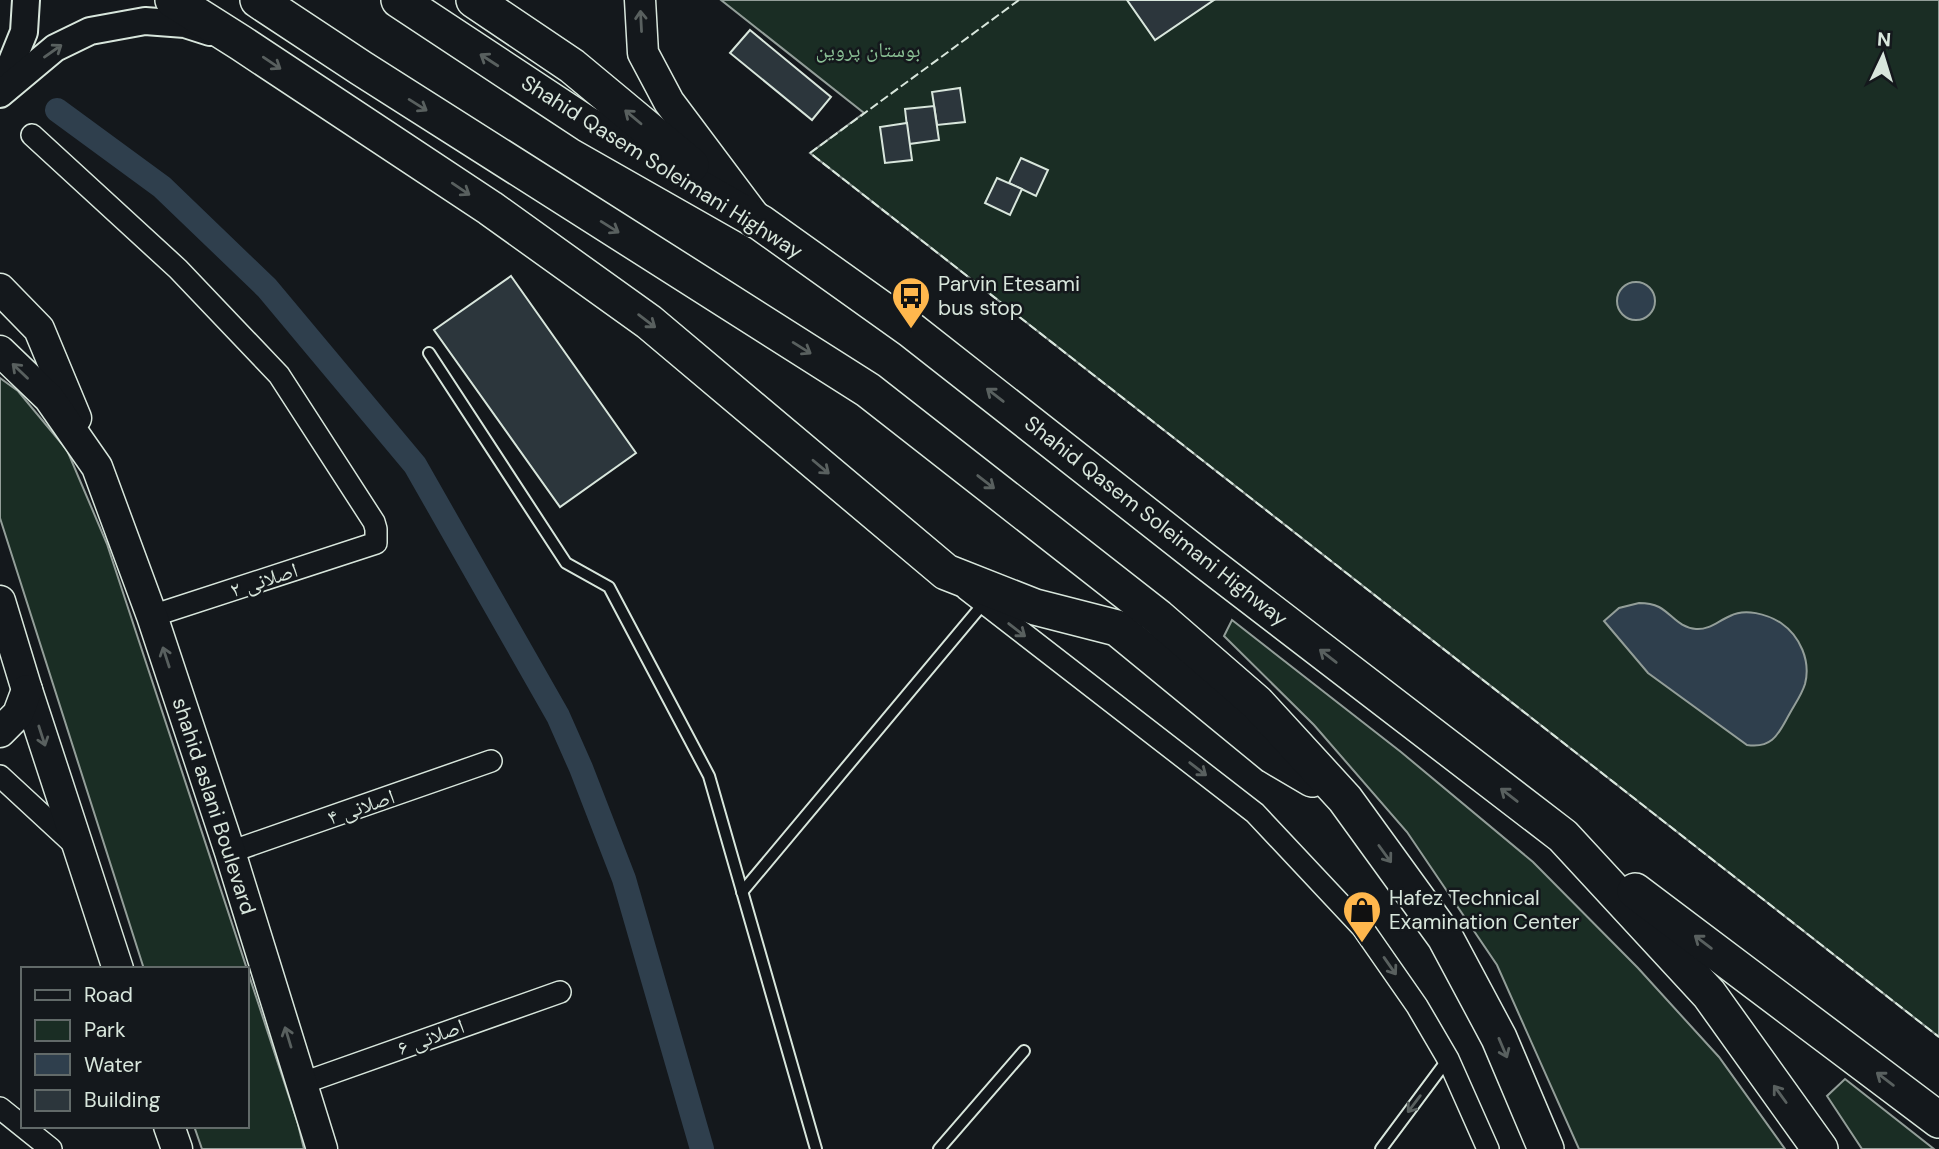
<svg xmlns="http://www.w3.org/2000/svg" width="1939" height="1149" viewBox="0 0 1939 1149" font-family="'DM Sans','Noto Naskh Arabic',sans-serif">
	<style>
		.green { fill: #1a2d24; stroke: #939e99; stroke-width: 2 }
		.water { fill: #2f3f4d; stroke: #939e99; stroke-width: 2 }
		.lines { fill: none; stroke-linecap: round; stroke-linejoin: round }
		.canal { stroke: #2f3f4d; stroke-width: 24 }
		.building { fill: #2c363c; stroke: #d8e6dc; stroke-width: 2 }
		.service-casing { stroke: #d8e6dc; stroke-width: 14 }
		.minor-casing { stroke: #d8e6dc; stroke-width: 24 }
		.tertiary-casing { stroke: #d8e6dc; stroke-width: 30 }
		.secondary-casing { stroke: #d8e6dc; stroke-width: 33 }
		.trunk-casing { stroke: #d8e6dc; stroke-width: 38 }
		.service { stroke: #14181c; stroke-width: 10 }
		.minor { stroke: #14181c; stroke-width: 21 }
		.tertiary { stroke: #14181c; stroke-width: 26 }
		.secondary { stroke: #14181c; stroke-width: 30 }
		.trunk { stroke: #14181c; stroke-width: 35 }
		.fence { stroke: #d8e6dc; stroke-width: 2; stroke-dasharray: 9 3.5; stroke-linecap: butt }
		.oneway { stroke: #59605f }
		.labels { text-anchor: middle; stroke-width: 5; stroke-linejoin: round; paint-order: stroke }
		.park-label { font-size: 21px; fill: #8ac095; stroke: #14181c }
		.street-label { font-size: 21px; fill: #d8e6dc; stroke: #14181c }
		.poi-label { font-size: 21px; fill: #d8e6dc; stroke: #14181c; text-anchor: start }
	</style>
	<rect width="100%" height="100%" fill="#14181c"/>
	<!-- green -->
	<g class="green">
		<polygon points="721,0 1939,0 1939,1037 810,153 864,113"/>
		<polygon points="0,378 18,391 67,450 107,544 298,1124 304,1149 202,1149 194,1126 247,1126 247,969 144,969 0,518"/>
		<polygon points="1232,620 1401,752 1533,862 1638,968 1719,1057 1785,1149 1579,1149 1497,965 1407,832 1314,725 1224,636"/>
		<polygon points="1845,1079 1934,1149 1862,1149 1827,1096"/>
	</g>
	<!-- water -->
	<g class="water">
		<circle cx="1636" cy="301" r="19"/>
		<path d="M1639,603c7,0 14,1 20,4 13,7 20,21 37,22 13,1 22,-8 34,-13 15,-8 37,-2 51,7 19,13 30,38 24,61 -3,10 -10,20 -15,29 -11,19 -16,36 -43,32l-99,-72 -44,-52 15,-13z"/>
	</g>
	<g class="lines">
		<!-- canal -->
		<polyline class="canal" points="57,110 162,187 267,288 415,465 558,716 581,768 624,879 702,1149"/>
	</g>
	<!-- building -->
	<g class="building">
		<polygon points="1127,0 1214,0 1155,40"/>
		<polygon points="750,30 831,97 812,120 730,53"/>
		<polygon points="960,88 965,122 937,125 932,92"/>
		<polygon points="934,106 939,140 909,144 905,109"/>
		<polygon points="907,123 912,160 885,163 880,127"/>
		<polygon points="1021,158 1048,170 1036,196 1009,183"/>
		<polygon points="997,178 1022,189 1010,215 985,203"/>
		<polygon points="511,276 636,453 560,507 434,330"/>
	</g>
	<g class="lines">
		<defs>
			<g id="service">
				<polyline points="429,353 566,563 609,587 709,776 816,1149"/>
				<polyline points="742,892 983,604"/>
				<polyline points="939,1149 1024,1051"/>
				<polyline points="1381,1149 1448,1059"/>
			</g>
			<g id="minor">
				<polyline points="32,135 178,269 279,375 374,522 376,529 376,543 152,616"/>
				<polyline points="966,589 1255,813 1362,927 1417,1006 1448,1059 1488,1149"/>
				<polyline points="0,776 78,848"/>
				<polyline points="230,852 491,761"/>
				<polyline points="303,1083 560,992"/>
				<polyline points="0,1108 51,1149"/>
			</g>
			<g id="tertiary">
				<polyline points="0,91 24,32 26,0"/>
				<polyline points="0,94 55,48 90,31 145,21 185,24 210,32"/>
			</g>
			<g id="secondary">
				<polyline points="640,0 643,53 669,102 756,218"/>
				<polyline points="0,289 39,329 76,418"/>
				<polyline points="0,351 49,398 97,467 152,616 230,852 322,1149"/>
				<polyline points="0,601 27,690 118,969"/>
				<polyline points="0,732 18,714 27,690"/>
				<polyline points="169,1126 177,1149"/>
			</g>
			<g id="trunk">
				<polyline points="173,0 241,43 490,208 649,322 946,572 1035,607 1117,628 1273,756 1312,779"/>
				<polyline points="258,0 361,68 868,390 1158,617 1257,703 1345,799 1445,937 1499,1038 1546,1149"/>
				<polyline points="399,0 587,124 761,223 911,330 1205,561 1563,836 1709,994 1820,1149"/>
				<polyline points="474,0 572,66 691,165"/>
				<polyline points="1635,891 1939,1120"/>
			</g>
		</defs>
		<!-- service casing -->
		<use href="#service" class="service-casing"/>
		<!-- minor casing -->
		<use href="#minor" class="minor-casing"/>
		<!-- tertiary casing -->
		<use href="#tertiary" class="tertiary-casing"/>
		<!-- secondary casing -->
		<use href="#secondary" class="secondary-casing"/>
		<!-- trunk casing -->
		<use href="#trunk" class="trunk-casing"/>
		<!-- service -->
		<use href="#service" class="service"/>
		<!-- minor -->
		<use href="#minor" class="minor"/>
		<!-- tertiary -->
		<use href="#tertiary" class="tertiary"/>
		<!-- secondary -->
		<use href="#secondary" class="secondary"/>
		<!-- trunk -->
		<use href="#trunk" class="trunk"/>
		<!-- fence -->
		<polyline class="fence" points="1019,0 810,153 1939,1037"/>
	</g>
	<!-- one-way arrows -->
	<defs><path id="oneway-shaft" d="M-6 0H5M1.5-3L5.5 0L1.5 3" fill="none" stroke-width="1.6" stroke-linecap="round" stroke-linejoin="round" transform="scale(1.75)"/></defs>
	<g class="oneway">
		<use href="#oneway-shaft" transform="translate(641 21) rotate(-93)"/>
		<use href="#oneway-shaft" transform="translate(53 51) rotate(-35)"/>
		<use href="#oneway-shaft" transform="translate(489 60) rotate(-147)"/>
		<use href="#oneway-shaft" transform="translate(272 63) rotate(34)"/>
		<use href="#oneway-shaft" transform="translate(418 105) rotate(32)"/>
		<use href="#oneway-shaft" transform="translate(633 117) rotate(-140)"/>
		<use href="#oneway-shaft" transform="translate(461 189) rotate(34)"/>
		<use href="#oneway-shaft" transform="translate(610 227) rotate(32)"/>
		<use href="#oneway-shaft" transform="translate(647 321) rotate(37)"/>
		<use href="#oneway-shaft" transform="translate(802 348) rotate(32)"/>
		<use href="#oneway-shaft" transform="translate(20 371) rotate(-136)"/>
		<use href="#oneway-shaft" transform="translate(995 395) rotate(-142)"/>
		<use href="#oneway-shaft" transform="translate(821 467) rotate(40)"/>
		<use href="#oneway-shaft" transform="translate(986 482) rotate(38)"/>
		<use href="#oneway-shaft" transform="translate(1017 630) rotate(38)"/>
		<use href="#oneway-shaft" transform="translate(1328 656) rotate(-142)"/>
		<use href="#oneway-shaft" transform="translate(166 657) rotate(-108)"/>
		<use href="#oneway-shaft" transform="translate(42 736) rotate(72)"/>
		<use href="#oneway-shaft" transform="translate(1198 769) rotate(38)"/>
		<use href="#oneway-shaft" transform="translate(1509 795) rotate(-142)"/>
		<use href="#oneway-shaft" transform="translate(1385 854) rotate(54)"/>
		<use href="#oneway-shaft" transform="translate(1703 942) rotate(-143)"/>
		<use href="#oneway-shaft" transform="translate(1390 966) rotate(55)"/>
		<use href="#oneway-shaft" transform="translate(288 1037) rotate(-107)"/>
		<use href="#oneway-shaft" transform="translate(1503 1048) rotate(67)"/>
		<use href="#oneway-shaft" transform="translate(1885 1079) rotate(-143)"/>
		<use href="#oneway-shaft" transform="translate(1780 1094) rotate(-126)"/>
		<use href="#oneway-shaft" transform="translate(1414 1104) rotate(127)"/>
	</g>
	<!-- icons -->
	<defs>
		<symbol id="bus-pin" viewBox="-11 -11 22 30"><path d="M0 17L-7.5 6A9.5 9.5 0 1 1 7.5 6Z" fill="#ffb74d" stroke="#14181c"/><path d="M-5-6H5V4H4V6H2V4H-2V6H-4V4H-5ZM-3.5-4V0h7V-4ZM-3.5 1.2v1.5H-2V1.2ZM2 1.2v1.5H3.5V1.2Z" fill="#111"/></symbol>
		<symbol id="shop-pin" viewBox="-11 -11 22 30"><path d="M0 17L-7.5 6A9.5 9.5 0 1 1 7.5 6Z" fill="#ffb74d" stroke="#14181c"/><path d="M-5-2.5h2.3a2.7 3.5 0 0 1 5.4 0H5L5.5 6h-11ZM-1.5-2.5h3a1.5 2.3 0 0 0-3 0Z" fill="#111"/></symbol>
	</defs>
	<g fill-rule="evenodd">
		<use href="#bus-pin" x="889" y="274" width="44" height="60"/>
		<use href="#shop-pin" x="1340" y="888" width="44" height="60"/>
	</g>
	<g class="labels">
		<!-- park labels -->
		<g class="park-label">
			<text x="868" y="57">بوستان پروین</text>
		</g>
		<!-- street labels -->
		<g class="street-label">
			<text transform="translate(662 167) rotate(32)" y="7">Shahid Qasem Soleimani Highway</text>
			<text transform="translate(1156 521) rotate(38)" y="7">Shahid Qasem Soleimani Highway</text>
			<text transform="translate(264 580) rotate(-18)" y="7">اصلانی ۲</text>
			<text transform="translate(214 806) rotate(72)" y="7">shahid aslani Boulevard</text>
			<text transform="translate(361 807) rotate(-19)" y="7">اصلانی ۴</text>
			<text transform="translate(431 1037) rotate(-20)" y="7">اصلانی ۶</text>
		</g>
		<!-- poi labels -->
		<g class="poi-label">
			<text x="938" y="291">Parvin Etesami<tspan x="938" dy="24">bus stop</tspan></text>
			<text x="1389" y="905">Hafez Technical<tspan x="1389" dy="24">Examination Center</tspan></text>
		</g>
	</g>
	<!-- legend -->
	<rect x="21" y="967" width="228" height="161" fill="#14181c" stroke="#626a69" stroke-width="2"/>
	<rect x="35" y="990" width="35" height="10" fill="#14181c" stroke="#626a69" stroke-width="2"/>
	<text x="84" y="1002" font-size="21" fill="#d8e6dc">Road</text>
	<rect x="35" y="1020" width="35" height="21" fill="#1a2d24" stroke="#626a69" stroke-width="2"/>
	<text x="84" y="1037" font-size="21" fill="#d8e6dc">Park</text>
	<rect x="35" y="1054" width="35" height="21" fill="#2f3f4d" stroke="#626a69" stroke-width="2"/>
	<text x="84" y="1072" font-size="21" fill="#d8e6dc">Water</text>
	<rect x="35" y="1090" width="35" height="21" fill="#2c363c" stroke="#626a69" stroke-width="2"/>
	<text x="84" y="1107" font-size="21" fill="#d8e6dc">Building</text>
	<!-- north arrow -->
	<g transform="translate(1883 56) rotate(4)" stroke="#14181c" stroke-width="5" paint-order="stroke">
	<path d="M0-5L12 26L0 18L-12 26Z" fill="#d8e6dc"/>
	<text y="-10" font-size="19" font-weight="bold" text-anchor="middle" fill="#d8e6dc">N</text>
	</g>
</svg>
